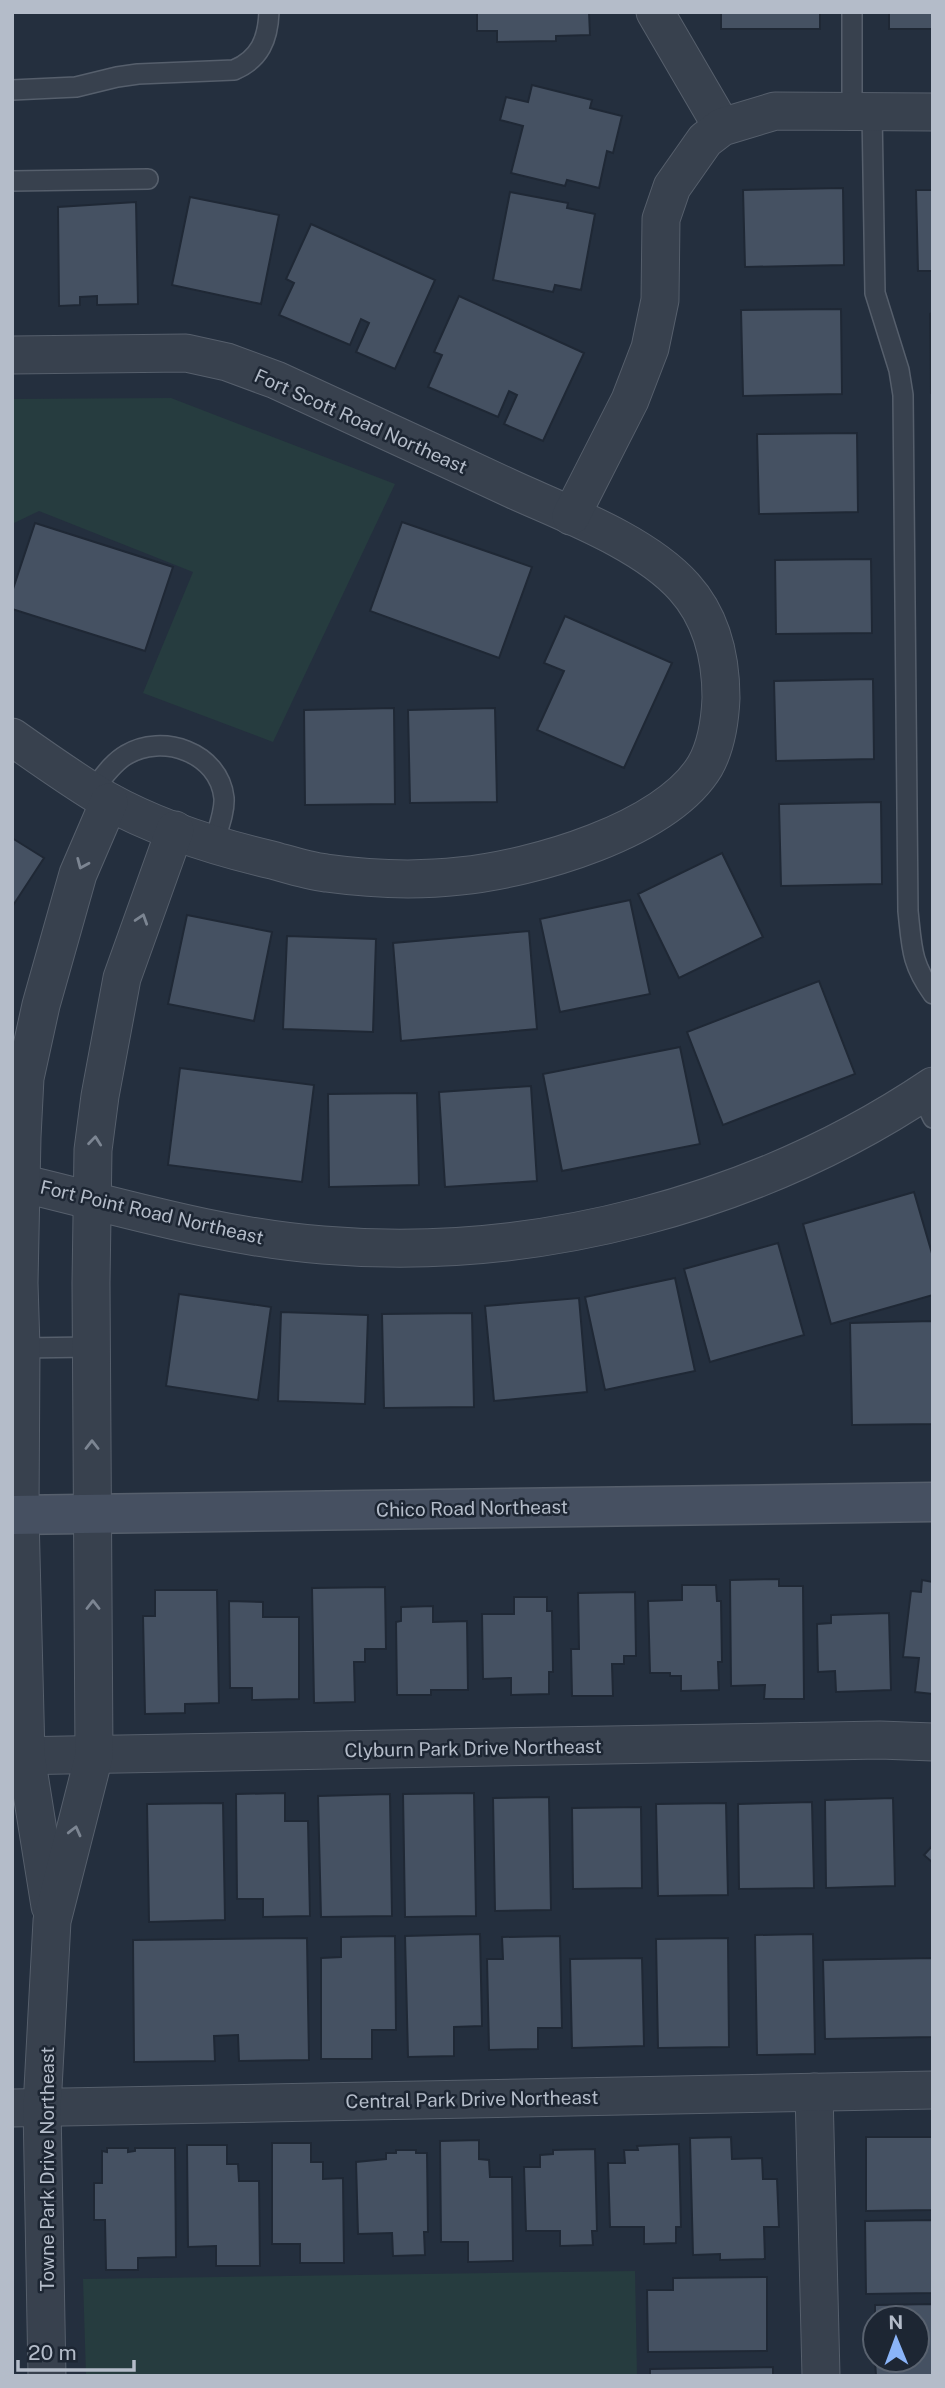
<svg xmlns="http://www.w3.org/2000/svg" width="945" height="2388" viewBox="0 0 945 2388" font-family="'Public Sans',sans-serif">
	<style>
		.green { fill: #263c3f }
		.building { fill: #455162; stroke: #1f2835; stroke-width: 2 }
		.lines { fill: none; stroke-linecap: round; stroke-linejoin: round }
		.lane-casing { stroke: #565f6c; stroke-width: 22 }
		.street-casing { stroke: #565f6c; stroke-width: 39 }
		.secondary-casing { stroke: #565f6c; stroke-width: 41 }
		.lane { stroke: #38414e; stroke-width: 19 }
		.street { stroke: #38414e; stroke-width: 37 }
		.secondary { stroke: #465061; stroke-width: 38 }
		.oneway { stroke: #7c8592 }
		.labels { text-anchor: middle; stroke-width: 5; stroke-linejoin: round; paint-order: stroke }
		.street-label { font-size: 19px; fill: #b4bcc9; stroke: #1d2633 }
	</style>
	<rect width="100%" height="100%" fill="#242f3e"/>
	<!-- green -->
	<g class="green">
		<polygon points="171,398 395,484 273,742 143,693 193,572 39,511 12,524 12,399"/>
		<polygon points="635,2271 637,2376 86,2376 83,2279"/>
	</g>
	<!-- building -->
	<g class="building">
		<polygon points="477,12 589,12 590,35 556,36 556,41 497,42 497,31 477,31"/>
		<rect x="721" y="12" width="99" height="17"/>
		<polygon points="884,12 933,12 933,29 889,29 889,13"/>
		<polygon points="532,85 592,100 590,108 622,116 613,153 607,151 599,188 567,180 565,186 511,173 523,126 500,120 506,97 528,102"/>
		<polygon points="843,188 844,265 745,267 743,190"/>
		<polygon points="916,190 933,190 933,271 918,271"/>
		<polygon points="510,192 568,203 567,208 595,214 581,290 555,285 553,292 493,280"/>
		<polygon points="190,197 279,215 261,304 172,285"/>
		<polygon points="136,202 138,304 97,305 97,296 80,297 80,305 59,306 58,207"/>
		<polygon points="311,224 435,280 395,369 356,352 369,323 361,319 350,345 279,315 294,283 286,279"/>
		<polygon points="459,296 584,353 543,441 504,424 517,395 509,391 498,417 428,387 442,355 434,352"/>
		<polygon points="841,309 842,394 743,396 741,310"/>
		<polygon points="933,313 933,393 931,393 930,314"/>
		<polygon points="857,433 858,512 759,514 757,434"/>
		<polygon points="402,522 532,567 499,658 370,611"/>
		<polygon points="35,523 173,567 145,651 12,609 12,592"/>
		<polygon points="871,559 872,633 776,634 775,560"/>
		<polygon points="565,616 672,663 624,768 537,730 564,671 544,663"/>
		<polygon points="873,679 874,759 776,761 774,681"/>
		<polygon points="394,708 395,804 305,805 304,710"/>
		<polygon points="495,708 497,802 410,803 408,710"/>
		<polygon points="881,802 882,884 781,886 779,804"/>
		<polygon points="12,838 44,858 12,907"/>
		<polygon points="722,853 763,937 679,978 638,894"/>
		<polygon points="630,900 650,994 560,1012 540,919"/>
		<polygon points="187,915 272,932 254,1021 168,1004"/>
		<polygon points="529,931 537,1029 401,1041 393,943"/>
		<polygon points="287,936 376,939 373,1032 283,1029"/>
		<polygon points="819,981 855,1074 723,1125 687,1032"/>
		<polygon points="680,1047 700,1144 562,1171 543,1074"/>
		<polygon points="180,1068 314,1085 302,1182 168,1165"/>
		<polygon points="531,1086 537,1181 445,1187 439,1092"/>
		<polygon points="417,1093 419,1185 329,1187 328,1094"/>
		<polygon points="914,1192 933,1257 933,1295 831,1324 803,1224"/>
		<polygon points="778,1243 804,1335 710,1362 684,1269"/>
		<polygon points="675,1278 695,1371 605,1390 585,1297"/>
		<polygon points="179,1294 271,1307 258,1400 166,1386"/>
		<polygon points="579,1298 587,1392 494,1401 485,1306"/>
		<polygon points="281,1312 368,1315 365,1404 278,1401"/>
		<polygon points="472,1313 474,1407 384,1408 382,1314"/>
		<polygon points="933,1321 933,1424 852,1425 850,1323"/>
		<polygon points="779,1579 779,1586 803,1586 804,1699 764,1699 765,1685 731,1686 730,1580"/>
		<polygon points="922,1580 933,1582 933,1694 915,1692 919,1658 903,1657 911,1591 921,1592"/>
		<polygon points="682,1585 716,1585 717,1601 721,1601 722,1662 718,1662 719,1690 681,1691 681,1676 670,1676 670,1673 650,1673 648,1601 682,1600"/>
		<polygon points="385,1587 386,1649 365,1649 365,1662 354,1662 355,1702 314,1703 312,1588"/>
		<polygon points="155,1590 217,1590 219,1703 185,1704 185,1713 145,1714 143,1616 155,1616"/>
		<polygon points="635,1592 636,1656 624,1656 624,1664 612,1664 613,1696 572,1696 571,1649 579,1649 578,1593"/>
		<polygon points="514,1597 547,1597 547,1611 552,1611 553,1672 549,1672 549,1694 511,1695 511,1678 483,1679 482,1614 514,1614"/>
		<polygon points="229,1601 263,1602 263,1617 299,1617 299,1699 252,1700 252,1688 230,1688"/>
		<polygon points="433,1606 433,1622 467,1621 468,1690 431,1690 431,1695 397,1695 396,1622 401,1621 401,1607"/>
		<polygon points="889,1613 891,1690 836,1692 835,1671 818,1672 817,1624 831,1623 831,1615"/>
		<polygon points="285,1793 285,1821 308,1821 310,1916 263,1917 263,1899 237,1899 236,1794"/>
		<polygon points="474,1793 476,1916 405,1917 403,1794"/>
		<polygon points="390,1794 392,1916 321,1917 318,1796"/>
		<polygon points="549,1797 551,1910 495,1911 493,1798"/>
		<polygon points="893,1798 895,1886 826,1888 825,1800"/>
		<polygon points="812,1802 814,1888 739,1889 738,1804"/>
		<polygon points="223,1803 225,1920 149,1922 147,1804"/>
		<polygon points="726,1803 728,1895 658,1896 656,1804"/>
		<polygon points="641,1807 642,1888 573,1889 572,1808"/>
		<polygon points="933,1845 933,1863 924,1855"/>
		<polygon points="480,1934 482,2026 454,2027 454,2056 408,2057 405,1936"/>
		<polygon points="813,1934 815,2054 757,2055 755,1935"/>
		<polygon points="395,1936 396,2030 372,2030 372,2059 321,2059 321,1958 341,1957 341,1937"/>
		<polygon points="560,1936 562,2028 538,2028 538,2049 489,2050 487,1959 503,1959 502,1937"/>
		<polygon points="307,1938 309,2060 239,2061 238,2035 214,2036 215,2061 134,2062 133,1940"/>
		<polygon points="728,1938 729,2047 658,2048 656,1939"/>
		<polygon points="642,1958 644,2046 572,2048 570,1959"/>
		<polygon points="933,1958 933,2037 825,2039 823,1960"/>
		<polygon points="731,2137 732,2159 762,2158 763,2179 777,2179 779,2227 764,2227 765,2259 720,2260 720,2254 693,2255 690,2138"/>
		<polygon points="866,2137 933,2137 933,2210 866,2211"/>
		<polygon points="479,2140 479,2159 489,2160 490,2177 512,2177 513,2261 468,2262 468,2242 441,2242 440,2141"/>
		<polygon points="272,2143 311,2143 311,2162 323,2162 323,2179 343,2178 344,2263 300,2263 300,2244 272,2244"/>
		<polygon points="679,2144 681,2227 676,2227 676,2243 644,2244 644,2227 610,2227 608,2163 625,2163 624,2150 638,2150 637,2146"/>
		<polygon points="187,2145 227,2145 227,2164 238,2164 239,2181 259,2181 260,2266 216,2266 216,2246 188,2247"/>
		<polygon points="107,2148 128,2148 128,2152 135,2151 135,2148 175,2148 176,2257 138,2258 138,2270 106,2270 105,2220 94,2220 94,2183 102,2183 102,2151 107,2152"/>
		<polygon points="595,2149 597,2231 592,2231 593,2245 560,2246 560,2231 526,2231 524,2167 540,2167 540,2155 553,2154 553,2150"/>
		<polygon points="396,2150 416,2150 416,2153 427,2153 428,2232 424,2232 425,2255 393,2256 392,2233 358,2234 356,2162 386,2159 386,2153 396,2153"/>
		<polygon points="933,2220 933,2293 866,2294 865,2221"/>
		<polygon points="767,2277 767,2351 648,2352 647,2290 673,2290 673,2278"/>
		<polygon points="933,2304 933,2376 876,2376 875,2360 917,2360 917,2318 875,2318 875,2332 875,2305"/>
		<polygon points="773,2367 773,2376 650,2376 650,2369"/>
	</g>
	<g class="lines">
		<defs>
			<g id="lane">
				<polyline points="852,12 852,112"/>
				<path d="M12,90l64,-3 41,-10 21,-3 96,-4c26,-11 34,-31 35,-58"/>
				<path d="M872,111l3,182 24,77 4,25 5,516c4,37 3,52 25,83"/>
				<polyline points="12,181 148,179"/>
				<path d="M92,791c10,-12 20,-28 34,-36 36,-22 93,-3 98,43 1,15 -7,33 -11,48"/>
				<polyline points="921,1094 933,1118"/>
				<polyline points="21,1348 92,1347"/>
			</g>
			<g id="street">
				<polyline points="655,12 722,127"/>
				<path d="M12,355l174,-2 41,9 49,18c80,37 159,73 238,110 53,24 131,53 170,97 28,31 37,70 37,111 -1,23 -4,47 -16,68 -39,65 -173,103 -245,110 -43,5 -90,3 -134,-3 -18,-2 -36,-8 -54,-13 -56,-13 -116,-32 -166,-60 -32,-19 -63,-41 -94,-63"/>
				<polyline points="571,516 630,400 650,348 660,300 661,219 672,187 705,140 722,127 775,111 933,112"/>
				<path d="M12,1181c103,24 205,56 311,64 211,18 435,-41 610,-159"/>
				<polyline points="12,1756 880,1740 933,1742"/>
				<polyline points="50,1906 26,1756 20,1515 21,1348 19,1283 22,1137 25,1078 41,1005 78,874 109,802"/>
				<polyline points="814,2092 821,2376"/>
				<polyline points="12,2108 933,2090"/>
				<polyline points="47,2376 42,2107 52,1921 94,1756 91,1283 93,1150 100,1096 122,978 175,830"/>
			</g>
			<polyline id="secondary" points="12,1515 933,1502"/>
		</defs>
		<!-- lane casing -->
		<use href="#lane" class="lane-casing"/>
		<!-- street casing -->
		<use href="#street" class="street-casing"/>
		<!-- secondary casing -->
		<use href="#secondary" class="secondary-casing"/>
		<!-- lane -->
		<use href="#lane" class="lane"/>
		<!-- street -->
		<use href="#street" class="street"/>
		<!-- secondary -->
		<use href="#secondary" class="secondary"/>
	</g>
	<!-- one-way arrows -->
	<defs><path id="oneway-chevron" d="M-2-3.5L2.5 0L-2 3.5" fill="none" stroke-width="1.6" stroke-linecap="round" stroke-linejoin="round" transform="scale(1.75)"/></defs>
	<g class="oneway">
		<use href="#oneway-chevron" transform="translate(82 864) rotate(113)"/>
		<use href="#oneway-chevron" transform="translate(142 919) rotate(-72)"/>
		<use href="#oneway-chevron" transform="translate(95 1141) rotate(-84)"/>
		<use href="#oneway-chevron" transform="translate(92 1445) rotate(-90)"/>
		<use href="#oneway-chevron" transform="translate(93 1605) rotate(-90)"/>
		<use href="#oneway-chevron" transform="translate(75 1831) rotate(-76)"/>
	</g>
	<g class="labels">
		<!-- street labels -->
		<g class="street-label">
			<text transform="translate(361 421) rotate(24)" y="7">Fort Scott Road Northeast</text>
			<text transform="translate(152 1212) rotate(13)" y="7">Fort Point Road Northeast</text>
			<text transform="translate(472 1508) rotate(-1)" y="7">Chico Road Northeast</text>
			<text transform="translate(473 1748) rotate(-1)" y="7">Clyburn Park Drive Northeast</text>
			<text transform="translate(472 2099) rotate(-1)" y="7">Central Park Drive Northeast</text>
			<text transform="translate(47 2169) rotate(-90)" y="7">Towne Park Drive Northeast</text>
		</g>
	</g>
	<!-- border -->
	<rect width="945" height="2388" fill="none" stroke="#b4bcc9" stroke-width="28"/>
	<!-- north arrow -->
	<g transform="translate(896 2339) rotate(359)"><circle r="33" fill="#1d2633" stroke="#59626f" stroke-width="2"/>
	<path d="M0-5L12 26L0 18L-12 26Z" fill="#8ab4f8"/>
	<text y="-10" font-size="19" font-weight="bold" text-anchor="middle" fill="#b4bcc9">N</text>
	</g>
	<!-- scale -->
	<path d="M18 2360v10h116v-10" fill="none" stroke="#b4bcc9" stroke-width="3.5"/>
	<text x="28" y="2360" font-size="21" fill="#b4bcc9" stroke="#1d2633" stroke-width="5" paint-order="stroke">20 m</text>
</svg>
